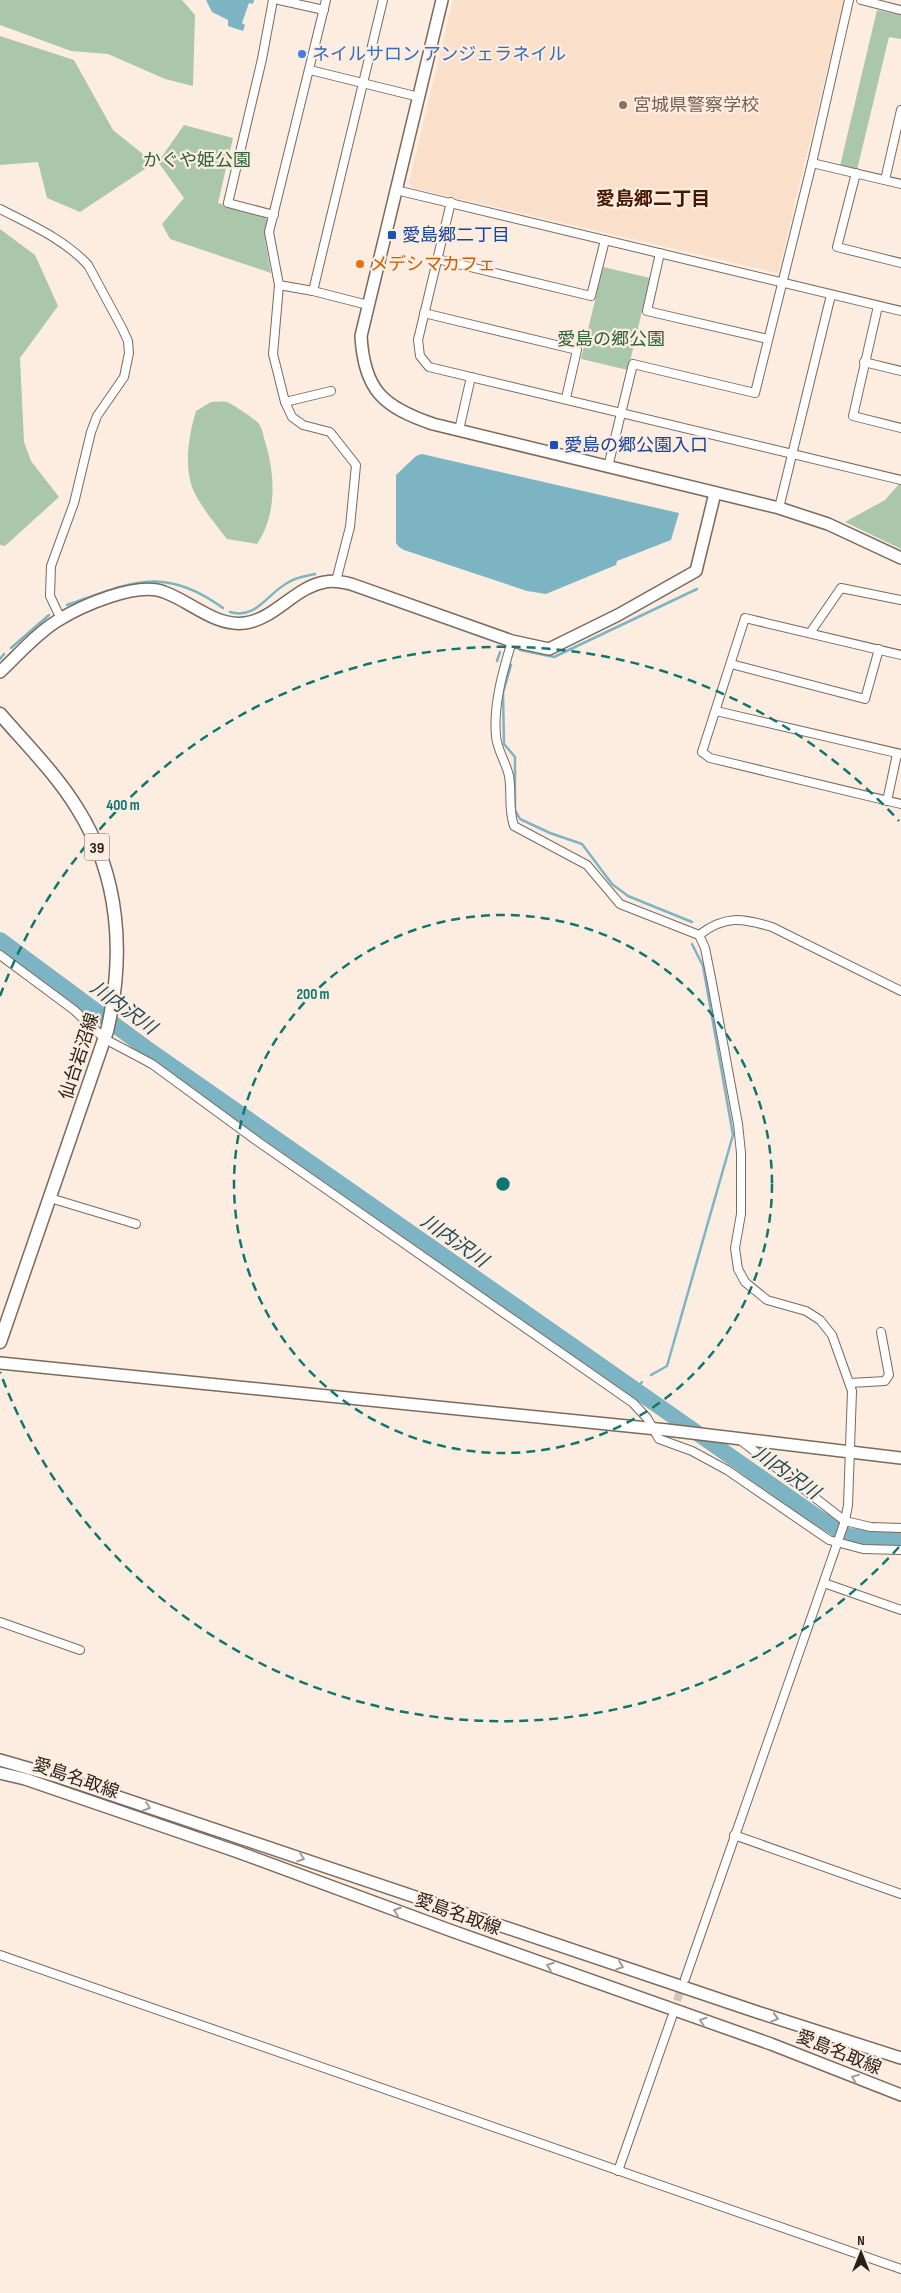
<svg xmlns="http://www.w3.org/2000/svg" width="901" height="2293" viewBox="0 0 901 2293" font-family="'Sofia Sans Condensed','Noto Sans JP',sans-serif">
	<style>
		.built { fill: #fadfcb }
		.green { fill: #aac7ac }
		.water { fill: #7db4c4 }
		.lines { fill: none; stroke-linecap: round; stroke-linejoin: round }
		.stream { stroke: #7db4c4; stroke-width: 2.5 }
		.river { stroke: #7db4c4; stroke-width: 16 }
		.street-tunnel { stroke: #d2c4b9; stroke-width: 8; stroke-dasharray: 8 4; stroke-linecap: butt }
		.street-casing { stroke: #7b695c; stroke-width: 10 }
		.secondary-casing { stroke: #7b695c; stroke-width: 14 }
		.primary-casing { stroke: #7b695c; stroke-width: 15 }
		.street { stroke: #fff; stroke-width: 8 }
		.secondary { stroke: #fff; stroke-width: 11 }
		.primary { stroke: #fff; stroke-width: 12 }
		.oneway { stroke: #9e9a98 }
		.ring { fill: none; stroke: #0f766e; stroke-width: 2.5; stroke-dasharray: 9 6 }
		.shop-dot { fill: #3f7fe0; stroke: #fdede1; stroke-width: 2 }
		.education-dot { fill: #8d6e63; stroke: #fdede1; stroke-width: 2 }
		.transit-dot { fill: #1a4fb4; stroke: #fdede1; stroke-width: 2 }
		.food-dot { fill: #e8710a; stroke: #fdede1; stroke-width: 2 }
		.labels { text-anchor: middle; stroke-width: 4.5; stroke-linejoin: round; paint-order: stroke }
		.shield { fill: #fdede1; stroke: #675d56; stroke-width: 1 }
		.shield-label { font-size: 16px; font-weight: bold; fill: #271f1a }
		.shop-label { font-size: 18px; fill: #366cbe; stroke: #fdede1; text-anchor: start }
		.education-label { font-size: 18px; fill: #785e54; stroke: #fdede1; text-anchor: start }
		.park-label { font-size: 18px; fill: #2d6235; stroke: #fdede1 }
		.transit-label { font-size: 18px; fill: #164399; stroke: #fdede1; text-anchor: start }
		.food-label { font-size: 18px; fill: #c56008; stroke: #fdede1; text-anchor: start }
		.street-label { font-size: 18px; fill: #271f1a; stroke: #fdede1 }
		.neighbourhood-label { font-size: 19px; font-weight: bold; fill: #481900; stroke: #fdede1 }
		.water-label { font-size: 19px; font-style: italic; fill: #194956; stroke: #fdede1 }
		.centre { fill: #0f766e; stroke: #fdede1; stroke-width: 2.5 }
		.ring-label { font-size: 15px; text-anchor: middle; font-weight: bold; fill: #0f766e; stroke: #fdede1; stroke-width: 4.5; stroke-linejoin: round; paint-order: stroke }
	</style>
	<rect width="100%" height="100%" fill="#fdede1"/>
	<!-- built -->
	<polygon class="built" points="453,0 844,0 778,273 413,188 409,182"/>
	<!-- green -->
	<g class="green">
		<polygon points="0,0 182,0 195,15 193,86 165,79 108,54 71,51 0,25"/>
		<polygon points="877,10 901,15 901,39 889,37 857,170 840,166"/>
		<polygon points="0,36 74,60 113,130 154,163 80,212 47,198 38,162 0,165"/>
		<polygon points="184,125 233,138 218,203 265,217 268,221 265,239 271,273 170,239 162,224 184,198 158,162"/>
		<polygon points="0,229 35,255 58,306 20,358 24,442 31,461 59,497 5,546 0,545"/>
		<polygon points="603,267 650,278 628,370 581,359"/>
		<path d="M211,402c5,0 11,-1 16,0 5,2 30,18 32,22 3,4 4,10 5,14 11,34 14,75 -7,106l-30,-5c-11,-14 -29,-36 -35,-52 -8,-24 -3,-52 4,-76z"/>
		<polygon points="899,484 901,484 901,549 845,522 885,500"/>
	</g>
	<!-- water -->
	<g class="water">
		<polygon points="206,0 254,0 253,4 249,3 242,23 245,25 243,31 228,26 228,20 212,12"/>
		<polygon points="422,454 679,513 671,540 617,561 616,565 546,594 527,591 404,550 399,547 396,543 396,475 416,456"/>
	</g>
	<g class="lines">
		<!-- stream -->
		<g class="stream">
			<polyline points="348,589 502,644"/>
			<path d="M67,605c63,-22 96,-41 156,3"/>
			<path d="M230,612c27,8 37,-19 59,-30 7,-5 17,-6 26,-8"/>
			<polyline points="11,648 49,615"/>
			<polyline points="520,650 554,657 697,589"/>
			<polyline points="0,659 4,654"/>
			<polyline points="497,661 500,652"/>
			<polyline points="511,665 503,693 504,744 515,757 515,810 520,819 550,833 582,844 612,884 628,896 692,922"/>
			<polyline points="651,1375 667,1366 733,1135 703,966 692,944"/>
			<polyline points="635,1390 642,1382"/>
		</g>
		<!-- river -->
		<polyline class="river" points="0,940 146,1048 816,1516 848,1536 901,1539"/>
		<!-- street-tunnel -->
		<polyline class="street-tunnel" points="673,2012 683,1983"/>
		<defs>
			<g id="street">
				<polyline points="273,0 262,59 228,203 274,215"/>
				<polyline points="279,0 324,10"/>
				<polyline points="326,0 269,232 279,285 273,354 285,402 292,417 303,425 330,432 356,465 350,527 336,581"/>
				<polyline points="861,0 900,10"/>
				<polyline points="310,70 419,97"/>
				<polyline points="812,163 901,184"/>
				<polyline points="856,173 837,247 901,263"/>
				<polyline points="885,180 901,110"/>
				<polyline points="396,190 901,311"/>
				<polyline points="451,202 418,340 420,356 429,367 901,480"/>
				<path d="M0,209c31,16 64,30 88,56l34,63 6,13 1,12 -5,24 -27,39 -6,16 -17,71 -23,63 -1,30 11,23"/>
				<polyline points="660,253 647,311 768,339"/>
				<polyline points="437,259 591,296 605,240"/>
				<polyline points="279,285 313,291 368,305"/>
				<polyline points="313,291 383,0"/>
				<polyline points="878,306 853,416 901,428"/>
				<polyline points="424,313 577,350 566,398"/>
				<polyline points="864,362 901,371"/>
				<polyline points="285,402 331,391"/>
				<polyline points="459,430 471,377"/>
				<polyline points="608,467 633,364 755,393 812,163 849,0"/>
				<polyline points="779,508 831,295"/>
				<polyline points="810,633 841,588 901,600"/>
				<path d="M512,641c-9,30 -19,64 -16,95 1,14 10,26 13,40 3,17 -1,33 5,50l73,39 33,39 79,31 6,13 6,30 27,146 3,29v61l-6,34 3,21 7,13 22,18 39,11 14,9 12,15 20,56 -4,114 -3,16 -160,458"/>
				<polyline points="901,655 745,618 702,752 710,758 901,804"/>
				<polyline points="731,664 865,699 879,649"/>
				<polyline points="716,711 901,754"/>
				<polyline points="887,801 897,754"/>
				<path d="M699,935c26,-20 43,-17 73,-8l129,64"/>
				<polyline points="0,955 74,1010 105,1039 152,1064 257,1141 633,1403 647,1418 659,1439 692,1451 727,1470 829,1540 863,1549 901,1550"/>
				<polyline points="50,1198 136,1224"/>
				<polyline points="850,1383 885,1381 889,1375 881,1332"/>
				<polyline points="739,1439 845,1521 871,1527 901,1528"/>
				<polyline points="824,1583 901,1610"/>
				<polyline points="0,1622 80,1650"/>
				<polyline points="734,1835 901,1894"/>
				<polyline points="0,1955 901,2269"/>
				<polyline points="618,2171 672,2017"/>
			</g>
			<g id="secondary">
				<path d="M442,0l-81,336c3,54 22,71 72,88l346,84 49,16 73,34"/>
				<path d="M0,672c18,-17 36,-38 57,-51 24,-15 80,-40 107,-29 26,9 51,35 81,31 30,-4 50,-36 80,-41 9,-2 18,0 26,2l161,57 37,8 69,-34 78,-44 19,-78"/>
				<polyline points="0,1363 667,1430 901,1458"/>
				<polyline points="0,1760 59,1777 760,2013 901,2058"/>
				<polyline points="0,1773 25,1779 238,1852 452,1931 771,2044 901,2095"/>
			</g>
			<path id="primary" d="M0,714c26,30 56,60 77,94 43,68 48,147 30,223l-107,311"/>
		</defs>
		<!-- street casing -->
		<use href="#street" class="street-casing"/>
		<!-- secondary casing -->
		<use href="#secondary" class="secondary-casing"/>
		<!-- primary casing -->
		<use href="#primary" class="primary-casing"/>
		<!-- street -->
		<use href="#street" class="street"/>
		<!-- secondary -->
		<use href="#secondary" class="secondary"/>
		<!-- primary -->
		<use href="#primary" class="primary"/>
	</g>
	<!-- one-way arrows -->
	<defs><path id="oneway-chevron" d="M-2-3.5L2.5 0L-2 3.5" fill="none" stroke-width="1.6" stroke-linecap="round" stroke-linejoin="round" transform="scale(1.25)"/></defs>
	<g class="oneway">
		<use href="#oneway-chevron" transform="translate(147 1807) rotate(19)"/>
		<use href="#oneway-chevron" transform="translate(301 1858) rotate(19)"/>
		<use href="#oneway-chevron" transform="translate(397 1911) rotate(-160)"/>
		<use href="#oneway-chevron" transform="translate(550 1966) rotate(-160)"/>
		<use href="#oneway-chevron" transform="translate(620 1966) rotate(19)"/>
		<use href="#oneway-chevron" transform="translate(775 2018) rotate(17)"/>
		<use href="#oneway-chevron" transform="translate(703 2021) rotate(-161)"/>
		<use href="#oneway-chevron" transform="translate(855 2078) rotate(-158)"/>
	</g>
	<!-- distance rings -->
	<g class="ring">
		<circle cx="503" cy="1184" r="269"/>
		<path d="M899 1547A537 537 0 0 1 0 1372M0 996A537 537 0 0 1 899 821"/>
	</g>
	<!-- markers -->
	<circle class="shop-dot" cx="302" cy="54" r="5"/>
	<circle class="education-dot" cx="623" cy="105" r="5"/>
	<g class="transit-dot">
		<rect x="387" y="230" width="10" height="10" rx="2.5"/>
		<rect x="549" y="440" width="10" height="10" rx="2.5"/>
	</g>
	<circle class="food-dot" cx="360" cy="264" r="5"/>
	<g class="labels">
		<!-- shield labels -->
		<rect class="shield" x="84.5" y="833.5" width="25" height="27" rx="4"/>
		<g class="shield-label">
			<text x="97" y="853">39</text>
		</g>
		<!-- shop labels -->
		<g class="shop-label">
			<text x="312" y="60">ネイルサロン アンジェラネイル</text>
		</g>
		<!-- education labels -->
		<g class="education-label">
			<text x="633" y="111">宮城県警察学校</text>
		</g>
		<!-- park labels -->
		<g class="park-label">
			<text x="197" y="166">かぐや姫公園</text>
			<text x="611" y="345">愛島の郷公園</text>
		</g>
		<!-- transit labels -->
		<g class="transit-label">
			<text x="402" y="241">愛島郷二丁目</text>
			<text x="564" y="451">愛島の郷公園入口</text>
		</g>
		<!-- food labels -->
		<g class="food-label">
			<text x="370" y="270">メデシマカフェ</text>
		</g>
		<!-- street labels -->
		<g class="street-label">
			<text transform="translate(79 1056) rotate(-72)" y="6">仙台岩沼線</text>
			<text transform="translate(76 1778) rotate(19)" y="6">愛島名取線</text>
			<text transform="translate(458 1914) rotate(20)" y="6">愛島名取線</text>
			<text transform="translate(839 2052) rotate(22)" y="6">愛島名取線</text>
		</g>
		<!-- neighbourhood labels -->
		<g class="neighbourhood-label">
			<text x="653" y="205">愛島郷二丁目</text>
		</g>
		<!-- water labels -->
		<g class="water-label">
			<text transform="translate(124 1007) rotate(36)" y="7">川内沢川</text>
			<text transform="translate(455 1240) rotate(35)" y="7">川内沢川</text>
			<text transform="translate(787 1472) rotate(35)" y="7">川内沢川</text>
		</g>
	</g>
	<circle cx="503" cy="1184" r="8" class="centre"/>
	<g class="ring-label">
		<text x="123" y="810">400 m</text>
		<text x="313" y="999">200 m</text>
	</g>
	<!-- north arrow -->
	<g transform="translate(861 2253)" stroke="#fdede1" stroke-width="4" paint-order="stroke">
	<path d="M0-4L9 19L0 12L-9 19Z" fill="#271f1a"/>
	<text y="-8" font-size="14" font-weight="bold" text-anchor="middle" fill="#271f1a">N</text>
	</g>
</svg>
